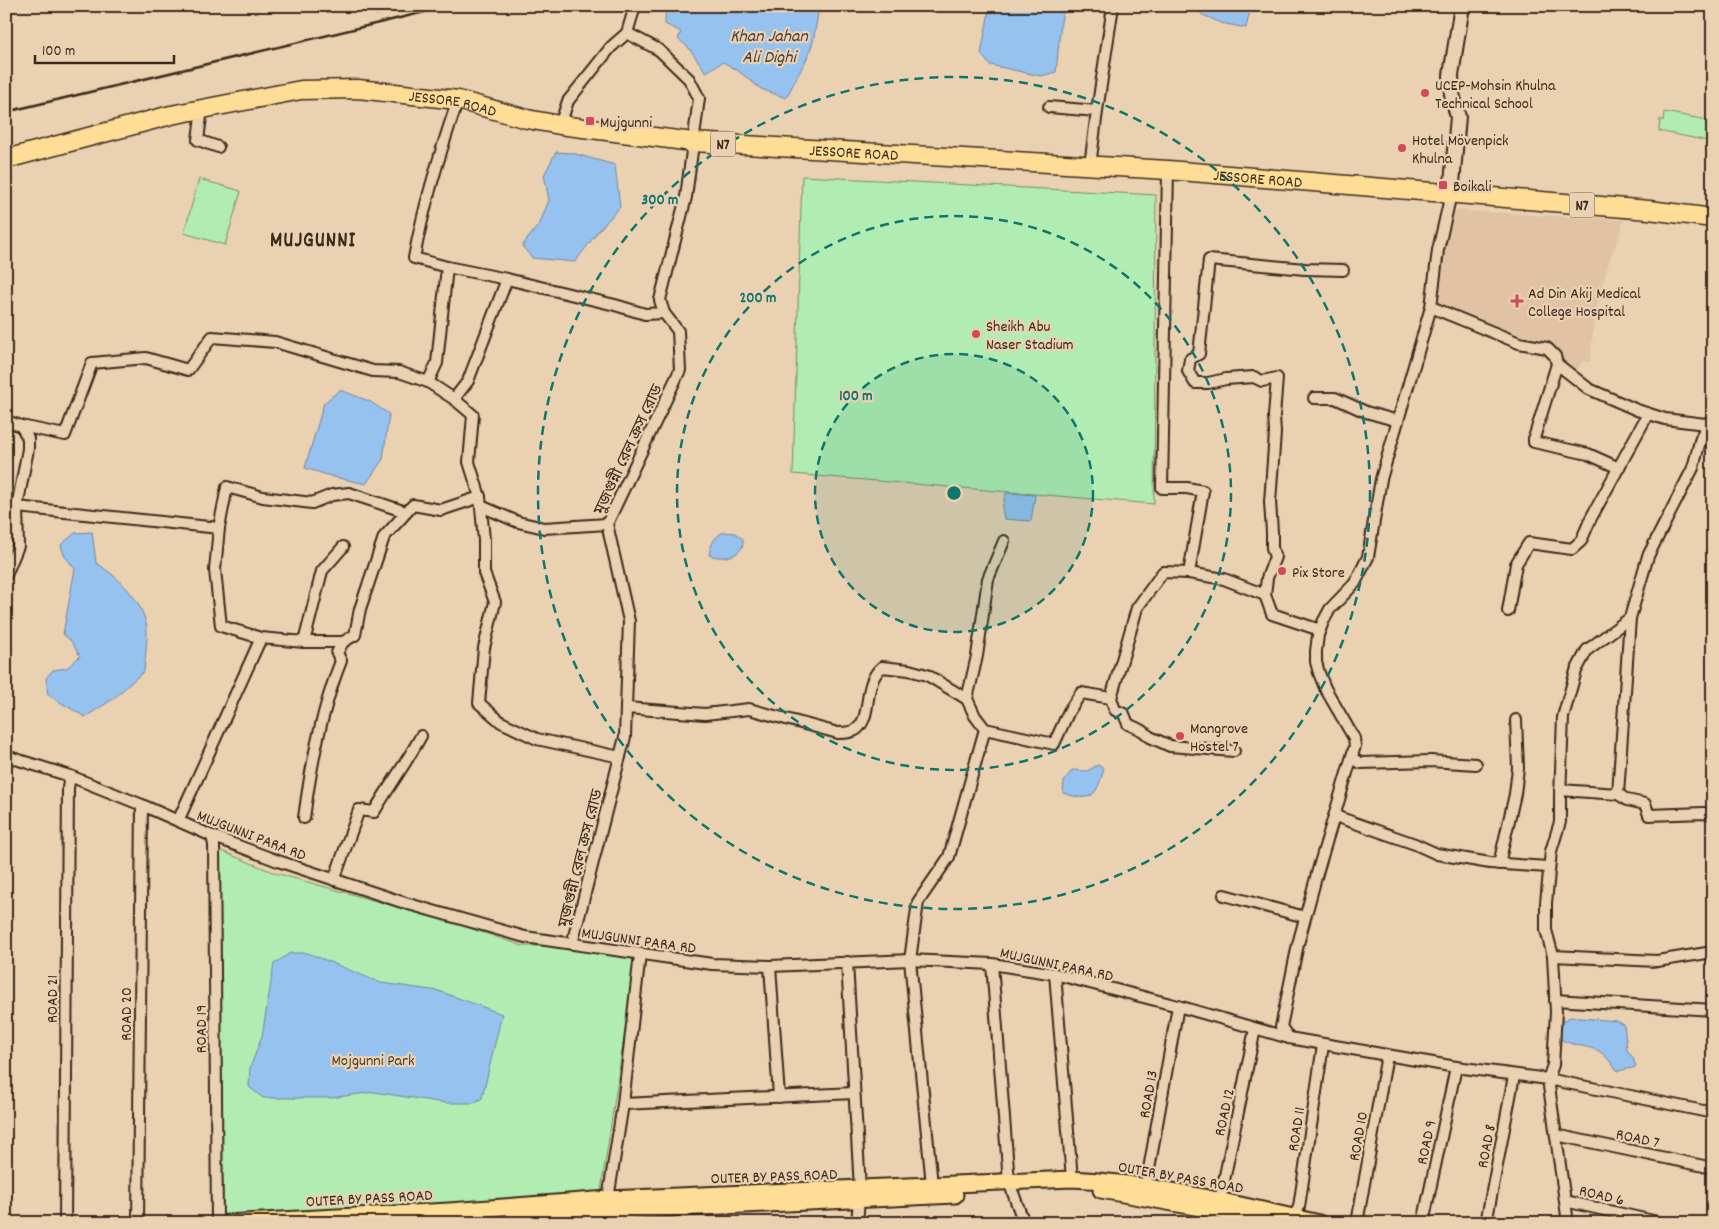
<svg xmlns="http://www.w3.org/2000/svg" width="1719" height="1229" viewBox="0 0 1719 1229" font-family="Dekko,'Noto Sans Bengali',sans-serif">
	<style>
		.built { fill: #e1c2a4 }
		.green { fill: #b1edb2; stroke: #768c68 }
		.water { fill: #96c2f0; stroke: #72859c }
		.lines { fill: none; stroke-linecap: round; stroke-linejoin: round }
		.street-casing { stroke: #3b2a1e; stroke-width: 14 }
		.secondary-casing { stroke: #3b2a1e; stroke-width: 18 }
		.primary-casing { stroke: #3b2a1e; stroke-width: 19 }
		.highway-casing { stroke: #3b2a1e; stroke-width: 21 }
		.street { stroke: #e9d1b2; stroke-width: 10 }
		.secondary { stroke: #e9d1b2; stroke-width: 14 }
		.primary { stroke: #fedd96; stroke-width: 15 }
		.highway { stroke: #fedd96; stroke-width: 18 }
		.rail { stroke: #3b2a1e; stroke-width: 2.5 }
		.ring { fill: none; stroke: #0f766e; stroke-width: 2.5; stroke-dasharray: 9 6 }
		.poi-dot { fill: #d1495b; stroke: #e9d1b2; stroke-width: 2 }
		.labels { text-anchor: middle; stroke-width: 4.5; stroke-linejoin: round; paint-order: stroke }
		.shield { fill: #e9d1b2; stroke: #6f5c4a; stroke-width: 1 }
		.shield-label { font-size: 15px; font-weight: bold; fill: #3b2a1e }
		.poi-label { font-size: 16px; fill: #3b2a1e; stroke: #e9d1b2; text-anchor: start }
		.street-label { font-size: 16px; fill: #3b2a1e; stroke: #e9d1b2 }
		.park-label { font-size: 16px; fill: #473e2d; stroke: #e9d1b2 }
		.water-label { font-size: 18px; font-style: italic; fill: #49413e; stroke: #e9d1b2 }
		.district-label { font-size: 21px; font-weight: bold; letter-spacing: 1px; fill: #3b2a1e; stroke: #e9d1b2 }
		.centre { fill: #0f766e; stroke: #e9d1b2; stroke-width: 2.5 }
		.ring-label { font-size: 15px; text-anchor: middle; font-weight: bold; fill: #0f766e; stroke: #e9d1b2; stroke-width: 4.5; stroke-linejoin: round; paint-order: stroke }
	</style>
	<rect width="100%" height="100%" fill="#e9d1b2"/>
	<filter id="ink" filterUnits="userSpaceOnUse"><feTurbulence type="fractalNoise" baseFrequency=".02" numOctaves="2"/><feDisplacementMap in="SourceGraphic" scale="10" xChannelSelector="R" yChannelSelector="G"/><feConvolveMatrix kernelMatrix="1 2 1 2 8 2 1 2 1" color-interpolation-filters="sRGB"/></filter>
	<g filter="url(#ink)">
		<!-- built -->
		<polygon class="built" points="1451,210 1623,220 1621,232 1610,258 1602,285 1594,319 1590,362 1581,361 1574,382 1556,374 1553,361 1434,317 1442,252"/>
		<!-- green -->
		<g class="green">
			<polygon points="1664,112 1713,121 1713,142 1659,131 1660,119 1663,121"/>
			<polygon points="802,176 1156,195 1154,504 793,474"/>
			<polygon points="199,179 241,191 225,245 184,233"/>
			<polygon points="219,850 275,873 455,923 523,946 571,946 636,958 600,1197 220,1221"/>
		</g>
		<!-- water -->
		<g class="water">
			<polygon points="666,6 818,6 819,8 813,42 807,58 786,98 761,89 737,70 723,62 706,72 688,47 678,39 681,32 665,24"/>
			<polygon points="990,6 1064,6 1061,22 1056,72 1041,76 990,65 981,54"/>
			<polygon points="1199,6 1251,6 1246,28 1221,23 1201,14"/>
			<polygon points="556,152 572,153 615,165 620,207 599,230 575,262 532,258 522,246 540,223 549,200 544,175"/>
			<polygon points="340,390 369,401 389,414 383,459 366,484 334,477 305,468 324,403"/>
			<polygon points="1006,493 1035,495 1031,521 1004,519 1002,508"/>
			<path d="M92,532l4,31c23,14 50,40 51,69 0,13 -2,26 -3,39l-31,28 -28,18 -37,-22 -2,-17 7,-8 14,-2 13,-12 -9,-15 -8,-7 12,-65 -11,-14 -3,-10 14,-12z"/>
			<path d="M724,532l11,1 8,6c2,18 -21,21 -34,16 2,-10 4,-18 15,-23z"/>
			<path d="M1098,765l6,4c-8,27 -11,34 -41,24l1,-11 8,-12 15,1z"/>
			<polygon points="290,953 308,953 381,983 439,991 502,1014 482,1098 474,1103 445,1103 374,1092 331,1098 263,1098 249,1087 250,1068 262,1036 274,964"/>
			<path d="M1570,1017l47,4 7,4 3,25 6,8 3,9 -18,4c-6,-6 -11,-15 -19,-20 -13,-6 -27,-5 -39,-12v-16z"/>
		</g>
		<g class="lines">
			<defs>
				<g id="street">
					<polyline points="377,6 377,8"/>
					<polyline points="6,7 7,6"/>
					<polyline points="1049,107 1097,111 1090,166"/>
					<polyline points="202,109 198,140 218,147"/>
					<polyline points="1097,111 1113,6"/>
					<polyline points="560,125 568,101 611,47 627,33 635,6"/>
					<polyline points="507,279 615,305 645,314 664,313"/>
					<polyline points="1431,307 1519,343 1547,348 1555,356 1557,364 1589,389 1637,410 1665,419 1713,425"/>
					<polyline points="1557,364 1534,438 1534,442 1588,454 1619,468"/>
					<polyline points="428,382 437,363 447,267"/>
					<polyline points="1314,398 1335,398 1366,412 1398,421"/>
					<path d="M454,399l14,-18 39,-102 -60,-12 -33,-9c10,-54 26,-106 44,-158"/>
					<polyline points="6,421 21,426 28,438 28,449 17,507 18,546 6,575"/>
					<polyline points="21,426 65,435 92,363 146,358 188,370 212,337 275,342 373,371 399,372 428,382 454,399 473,415 469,462 480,497 484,540 484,573 495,602 484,648 479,703 501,722 537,739 620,757"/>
					<polyline points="481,506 518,522 544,528 607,524"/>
					<polyline points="17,507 219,528 227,487 263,497 312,503 332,495 349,493 406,512"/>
					<polyline points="219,528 215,570 221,626 261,638"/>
					<polyline points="1189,573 1224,579 1265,595 1267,578 1275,557 1272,548 1272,532 1270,502 1275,433 1274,416 1277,378 1262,381 1254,377 1226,379 1208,383 1195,383 1188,371 1190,359 1199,354 1209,260 1305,269 1343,270"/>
					<polyline points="1265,595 1272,614 1320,630"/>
					<polyline points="1508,611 1516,564 1529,543 1572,549 1581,541 1591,518 1648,414"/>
					<polyline points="304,642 322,571 343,547"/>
					<polyline points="1111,698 1115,710 1124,714 1128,724 1143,731 1150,737 1170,746 1234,751"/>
					<path d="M626,708l79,6 44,-5 89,24c6,0 14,0 19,-4 16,-14 5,-45 25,-62l27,3 18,5 40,24"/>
					<polyline points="985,729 975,716 967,699 977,656 988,579 1004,541"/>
					<polyline points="6,756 70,776 142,805 212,836 278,861 405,903 525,937 712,964 770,966 910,960 992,964 1055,974 1178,1006 1289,1038 1456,1067 1548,1079 1713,1113"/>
					<polyline points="1353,759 1361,763 1430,761 1476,764"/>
					<polyline points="1560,790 1618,794 1627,800 1645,804 1649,815 1704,813 1713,814"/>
					<polyline points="1618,794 1630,618"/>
					<polyline points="1335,816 1415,844 1437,854 1490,863 1548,867"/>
					<path d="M304,818c7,-53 17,-107 37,-157l-4,-8 6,-11 12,-7 5,-26 24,-72 29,-32 28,5 39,-13"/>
					<polyline points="178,821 261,638 304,642 343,642"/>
					<polyline points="212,836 214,845 217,1223"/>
					<polyline points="1499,864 1515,794 1518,768 1516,720"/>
					<path d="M334,880l25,-70 15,2c15,-26 33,-50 47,-76"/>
					<polyline points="1224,895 1305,917"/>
					<polyline points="572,944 625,737 629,621 607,524 680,370 678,331 664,313 660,300 686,197 699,98 689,79 659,50 627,33"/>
					<polyline points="1553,956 1657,961 1713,952"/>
					<polyline points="847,962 860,1189"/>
					<polyline points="992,964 1009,1182 1024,1223"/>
					<polyline points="770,966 779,1097"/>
					<polyline points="1055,974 1072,1179"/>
					<polyline points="1555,1000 1713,1010"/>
					<polyline points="1289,1038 1281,1027 1298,944 1318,870 1355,746 1354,738 1325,688 1319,673 1316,662 1316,651 1318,635 1323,622 1330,609 1355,583 1368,557 1381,479 1431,307 1438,250 1451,194"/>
					<polyline points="623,1104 854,1093"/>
					<polyline points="1556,1135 1713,1168"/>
					<polyline points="932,1185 910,960 918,902 949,857 985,729 1054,744 1069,711 1081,693 1111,698 1137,608 1163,572 1189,573 1203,491 1187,488 1162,488 1168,170"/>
					<polyline points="1146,1186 1178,1006"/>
					<polyline points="1220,1200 1255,1029"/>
					<polyline points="1565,1201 1662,1223"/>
					<polyline points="1294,1217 1299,1207 1323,1045"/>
					<polyline points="450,1220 450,1223"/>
					<polyline points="65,1223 68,788 70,776"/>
					<polyline points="138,1223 142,805"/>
					<polyline points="608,1223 608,1199 623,1104 640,954"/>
					<polyline points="857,1223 859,1200"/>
					<polyline points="1357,1223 1387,1055"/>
					<polyline points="1423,1223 1456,1067"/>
					<polyline points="1486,1223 1514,1076"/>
					<polyline points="1568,1223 1548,1079 1553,1065 1556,1012 1553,956 1546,930 1546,903 1551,851 1560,822 1560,797 1563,717 1576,671 1587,650 1630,618 1648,556 1693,468 1700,441 1707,423"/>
				</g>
				<polyline id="secondary" points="1451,194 1458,117 1452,94 1451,75 1462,6"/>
				<g id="primary">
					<polyline points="1101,1190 1217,1211 1274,1223"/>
					<polyline points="514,1216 955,1195"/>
					<path d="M226,1223l223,-12 159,-12 464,-20c84,4 166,26 247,44"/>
				</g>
				<g id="highway">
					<path id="s1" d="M6,159l165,-44 130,-25 57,-1 100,11 69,19 33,6 133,17 475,28 481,40 64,8"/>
				</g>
			</defs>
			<!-- street casing -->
			<use href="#street" class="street-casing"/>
			<!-- secondary casing -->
			<use href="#secondary" class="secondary-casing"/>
			<!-- primary casing -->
			<use href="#primary" class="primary-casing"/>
			<!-- highway casing -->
			<use href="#highway" class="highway-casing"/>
			<!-- street -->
			<use href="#street" class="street"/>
			<!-- secondary -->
			<use href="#secondary" class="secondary"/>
			<!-- primary -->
			<use href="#primary" class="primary"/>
			<!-- highway -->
			<use href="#highway" class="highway"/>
			<!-- rail -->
			<polyline class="rail" points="6,112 450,6"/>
		</g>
	</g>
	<!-- distance rings -->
	<circle cx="954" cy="493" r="139" fill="#0f766e" fill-opacity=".12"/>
	<g class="ring">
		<circle cx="954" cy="493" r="139"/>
		<circle cx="954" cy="493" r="277"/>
		<circle cx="954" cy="493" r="416"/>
	</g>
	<!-- markers -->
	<g class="poi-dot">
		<circle cx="1425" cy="93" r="5"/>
		<rect x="585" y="116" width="10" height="10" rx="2.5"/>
		<circle cx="1402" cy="148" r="5"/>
		<rect x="1438" y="180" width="10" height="10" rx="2.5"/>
		<path d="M1514.5 293.5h5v5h5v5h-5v5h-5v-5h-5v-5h5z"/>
		<circle cx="976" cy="334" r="5"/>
		<circle cx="1282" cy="571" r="5"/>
		<circle cx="1180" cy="736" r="5"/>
	</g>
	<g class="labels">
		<!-- shield labels -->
		<g class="shield">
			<rect x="710.5" y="131.5" width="25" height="25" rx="4"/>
			<rect x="1569.5" y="192.5" width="25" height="25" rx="4"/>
		</g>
		<g class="shield-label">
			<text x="723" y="149">N7</text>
			<text x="1582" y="210">N7</text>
		</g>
		<!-- poi labels -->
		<g class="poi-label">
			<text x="1435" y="90">UCEP-Mohsin Khulna<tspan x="1435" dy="18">Technical School</tspan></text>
			<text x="600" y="127">Mujgunni</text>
			<text x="1412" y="145">Hotel Mövenpick<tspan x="1412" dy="18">Khulna</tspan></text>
			<text x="1453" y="191">Boikali</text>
			<text x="1528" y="298">Ad Din Akij Medical<tspan x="1528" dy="18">College Hospital</tspan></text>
			<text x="986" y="331">Sheikh Abu<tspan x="986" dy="18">Naser Stadium</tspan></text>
			<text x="1292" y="577">Pix Store</text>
			<text x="1190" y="733">Mangrove<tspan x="1190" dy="18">Hostel 7</tspan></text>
		</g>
		<!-- street labels -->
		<g class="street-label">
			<text dy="6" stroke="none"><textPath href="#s1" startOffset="456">JESSORE ROAD</textPath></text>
			<text dy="6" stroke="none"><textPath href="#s1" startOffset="861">JESSORE ROAD</textPath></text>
			<text dy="6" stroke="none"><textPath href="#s1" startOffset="1266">JESSORE ROAD</textPath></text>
			<text transform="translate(627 449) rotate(-65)" y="6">মুজগুন্নী রেল ক্রস রোড</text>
			<text transform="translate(252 834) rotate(21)" y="6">MUJGUNNI PARA RD</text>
			<text transform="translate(579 858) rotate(-76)" y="6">মুজগুন্নী রেল ক্রস রোড</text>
			<text transform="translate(639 939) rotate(8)" y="6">MUJGUNNI PARA RD</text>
			<text transform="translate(1057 963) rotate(12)" y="6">MUJGUNNI PARA RD</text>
			<text transform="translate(51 999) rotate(-90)" y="6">ROAD 21</text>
			<text transform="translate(125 1014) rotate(-90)" y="6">ROAD 20</text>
			<text transform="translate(200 1029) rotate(-90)" y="6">ROAD 19</text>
			<text transform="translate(1147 1094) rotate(-80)" y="6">ROAD 13</text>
			<text transform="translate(1223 1112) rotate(-78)" y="6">ROAD 12</text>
			<text transform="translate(1295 1129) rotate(-81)" y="6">ROAD 11</text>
			<text transform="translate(1357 1136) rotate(-80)" y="6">ROAD 10</text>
			<text transform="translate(1638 1137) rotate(12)" y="6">ROAD 7</text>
			<text transform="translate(1425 1142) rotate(-78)" y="6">ROAD 9</text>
			<text transform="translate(1485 1146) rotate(-79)" y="6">ROAD 8</text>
			<text transform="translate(774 1175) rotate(-2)" y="6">OUTER BY PASS ROAD</text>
			<text transform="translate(1181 1176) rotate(10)" y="6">OUTER BY PASS ROAD</text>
			<text transform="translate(1602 1194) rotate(13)" y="6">ROAD 6</text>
			<text transform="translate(369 1197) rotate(-3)" y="6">OUTER BY PASS ROAD</text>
		</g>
		<!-- park labels -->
		<g class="park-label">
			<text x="373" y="1065">Mojgunni Park</text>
		</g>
		<!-- water labels -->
		<g class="water-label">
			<text x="769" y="41">Khan Jahan<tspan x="769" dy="21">Ali Dighi</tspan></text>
		</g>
		<!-- district labels -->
		<g class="district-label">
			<text x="313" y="246">MUJGUNNI</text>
		</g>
	</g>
	<circle cx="954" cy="493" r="8" class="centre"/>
	<g class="ring-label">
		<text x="660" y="204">300 m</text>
		<text x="758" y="302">200 m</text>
		<text x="856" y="400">100 m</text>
	</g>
	<!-- margin -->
	<rect width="1719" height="1229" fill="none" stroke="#e9d1b2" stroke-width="25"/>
	<rect x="12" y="12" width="1694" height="1204" fill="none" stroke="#3b2a1e" stroke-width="2" filter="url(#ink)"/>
	<!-- scale -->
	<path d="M35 55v8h139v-8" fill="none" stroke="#3b2a1e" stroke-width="2.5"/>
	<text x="42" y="55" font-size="15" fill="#3b2a1e" stroke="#e9d1b2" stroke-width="4" paint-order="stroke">100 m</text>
</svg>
